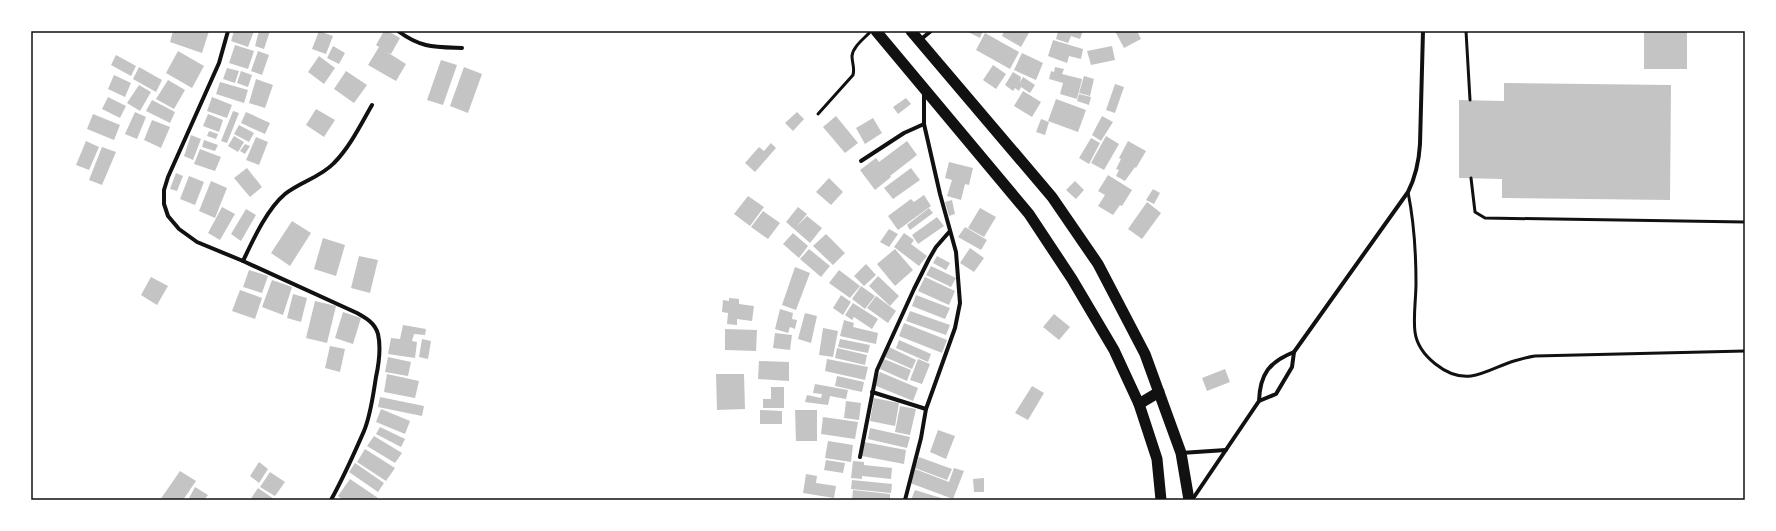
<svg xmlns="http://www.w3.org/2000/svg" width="1776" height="531" viewBox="0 0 1776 531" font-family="Georgia,serif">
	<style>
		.building { fill: #c4c4c4 }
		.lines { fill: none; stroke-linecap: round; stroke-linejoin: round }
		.service { stroke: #111; stroke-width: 3 }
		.minor { stroke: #111; stroke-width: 4 }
		.trunk { stroke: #111; stroke-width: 11 }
		.neatline { fill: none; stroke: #111; stroke-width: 1.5 }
	</style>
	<rect width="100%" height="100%" fill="#fff"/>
	<!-- building -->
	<g class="building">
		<polygon points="173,31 209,31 202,53 170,42"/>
		<polygon points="234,31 254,31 248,47 231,41"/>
		<polygon points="259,31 270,31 264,49 255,46"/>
		<polygon points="319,31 333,36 326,54 312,49"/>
		<polygon points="384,31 388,31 400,38 391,54 387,52 406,64 396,81 368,65 379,47 376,45"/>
		<polygon points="966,31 983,31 980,38"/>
		<polygon points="1004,31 1030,31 1021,47 1002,36"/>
		<polygon points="1058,31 1083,31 1080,39 1071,36 1068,43 1056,39"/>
		<polygon points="1115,31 1137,31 1141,39 1124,48"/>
		<rect x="1644" y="31" width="43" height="38"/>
		<polygon points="985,33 1019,52 1010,69 976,50"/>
		<polygon points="1053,40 1083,49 1081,59 1069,56 1067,63 1048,56"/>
		<polygon points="235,45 254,51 248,69 229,63"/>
		<polygon points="333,46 345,53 339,64 327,58"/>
		<polygon points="1112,46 1115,60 1091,65 1087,51"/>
		<polygon points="178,51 204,66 192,88 166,73"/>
		<polygon points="258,51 269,55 262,75 251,71"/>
		<polygon points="1022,53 1043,63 1036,80 1014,70"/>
		<polygon points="116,55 136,66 131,76 111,65"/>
		<polygon points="319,56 335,68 324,84 308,72"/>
		<polygon points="441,60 457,65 443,105 427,100"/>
		<polygon points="993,65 1006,74 996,89 983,80"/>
		<polygon points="139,67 162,80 156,92 133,79"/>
		<polygon points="464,67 482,74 468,113 450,106"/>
		<polygon points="1055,67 1064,69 1062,74 1082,79 1077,99 1060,94 1063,83 1049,79 1051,71 1054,72"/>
		<polygon points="227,68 239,71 235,83 223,79"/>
		<polygon points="241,71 252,75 248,87 237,83"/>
		<polygon points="346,71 367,85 354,103 334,89"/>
		<polygon points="1013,72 1021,77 1020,82 1023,77 1035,85 1030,93 1021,87 1019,91 1015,88 1013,91 1005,85"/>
		<polygon points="114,75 131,83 125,97 108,89"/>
		<polygon points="1084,76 1094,79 1090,96 1079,93"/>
		<polygon points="256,79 273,85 265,108 249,103"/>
		<polygon points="168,80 185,90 174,109 156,99"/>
		<polygon points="220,82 248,90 244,103 216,94"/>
		<polygon points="1504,83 1671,85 1670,200 1502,198 1502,179 1459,178 1459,100 1504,101"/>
		<polygon points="1115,84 1124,87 1115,113 1106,110"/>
		<polygon points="139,85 151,92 140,111 127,103"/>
		<polygon points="1023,91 1041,102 1032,117 1014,106"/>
		<polygon points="1079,94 1091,97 1089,105 1077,101"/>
		<polygon points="108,97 126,106 120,118 102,109"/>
		<polygon points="212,97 232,105 227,118 207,111"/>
		<polygon points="906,98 911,104 898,114 893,107"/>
		<polygon points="1056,99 1086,110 1078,132 1048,121"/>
		<polygon points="152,100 175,112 170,123 146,111"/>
		<polygon points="316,109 335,120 324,137 306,125"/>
		<polygon points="233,111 239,113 227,143 221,141"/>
		<polygon points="135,112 146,117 137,139 125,134"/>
		<polygon points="246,112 270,123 265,134 241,123"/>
		<polygon points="797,112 804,119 793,131 785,123"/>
		<polygon points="93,114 120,125 114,140 87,129"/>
		<polygon points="208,114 223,120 219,132 203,126"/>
		<polygon points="836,116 858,143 845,153 823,127"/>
		<polygon points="1102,116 1113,122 1101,141 1092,135"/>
		<polygon points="873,118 882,133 865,144 856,128"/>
		<polygon points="1041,119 1049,122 1045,135 1036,132"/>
		<polygon points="152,120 170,127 161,148 144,140"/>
		<polygon points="239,125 254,133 249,142 234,134"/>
		<polygon points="209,131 218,134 216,139 207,136"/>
		<polygon points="191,135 201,139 193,160 184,156"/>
		<polygon points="234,136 244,142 238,152 228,146"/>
		<polygon points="1106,136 1119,144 1104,170 1091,163"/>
		<polygon points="256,137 268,142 259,165 246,160"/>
		<polygon points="1091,138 1100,143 1089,164 1079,158"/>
		<polygon points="204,140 218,145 215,151 202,147"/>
		<polygon points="86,141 99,147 89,170 76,165"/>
		<polygon points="907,141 917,155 890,176 891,177 875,190 860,170 876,158 879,162"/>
		<polygon points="1128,141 1146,151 1136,168 1135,167 1125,181 1116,176 1119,170 1116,169 1121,159 1119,158"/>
		<polygon points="771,143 776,148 755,172 745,163 759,147 764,151"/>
		<polygon points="245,144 250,146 245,154 240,151"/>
		<polygon points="102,147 116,152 102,185 89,180"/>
		<polygon points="200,149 221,157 215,171 194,164"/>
		<polygon points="949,162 973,168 969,185 965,184 961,200 947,196 952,180 945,178"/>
		<polygon points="247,168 262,187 250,197 234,178"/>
		<polygon points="911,168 920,180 893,199 884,188"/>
		<polygon points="176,173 183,176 177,191 170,189"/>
		<polygon points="1108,175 1132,190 1122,206 1120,205 1113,215 1098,206 1105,195 1098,191"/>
		<polygon points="189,176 204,182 195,205 180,199"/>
		<polygon points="829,178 843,192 831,205 816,192"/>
		<polygon points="211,181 227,188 215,218 199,211"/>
		<polygon points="1075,181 1084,190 1076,199 1066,190"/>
		<polygon points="1153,189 1160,193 1154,204 1146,200"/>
		<polygon points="924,195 931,206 898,230 888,216 911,199 914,202"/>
		<polygon points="748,196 764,207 750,226 734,214"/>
		<polygon points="952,200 955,214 949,216 945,202"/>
		<polygon points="1147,202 1161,213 1142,239 1128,229"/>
		<polygon points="222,207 235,214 220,240 208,233"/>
		<polygon points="798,207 807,214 797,226 807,216 822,228 810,243 786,222"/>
		<polygon points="929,208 933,213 910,230 907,225"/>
		<polygon points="980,208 996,217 984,237 968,228"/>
		<polygon points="246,209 256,215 241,241 231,234"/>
		<polygon points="763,211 780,223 768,239 751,227"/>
		<polygon points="937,217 944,226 918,244 912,235"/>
		<polygon points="292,221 311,233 290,266 271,253"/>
		<polygon points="965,227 987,240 981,250 958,237"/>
		<polygon points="889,229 898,234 889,247 880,242"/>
		<polygon points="793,233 808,246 799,258 783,244"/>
		<polygon points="904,233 914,240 911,244 927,256 919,266 894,247"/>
		<polygon points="826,234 845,253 833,265 813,246"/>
		<polygon points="323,238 345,245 336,276 314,269"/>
		<polygon points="970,248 984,258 974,272 960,263"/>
		<polygon points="809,249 830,266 821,277 800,259"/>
		<polygon points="895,249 913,270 895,286 877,264"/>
		<polygon points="359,256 378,260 370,293 351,288"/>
		<polygon points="937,256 950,263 946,270 933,263"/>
		<polygon points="866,264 876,275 864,286 854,276"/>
		<polygon points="931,266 956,278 951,287 926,275"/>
		<polygon points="795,267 810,273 796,310 782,305"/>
		<polygon points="249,270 268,276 262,293 243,287"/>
		<polygon points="839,270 860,286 850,298 829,283"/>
		<polygon points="878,276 899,296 890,306 869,286"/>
		<polygon points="151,277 168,286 157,305 141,295"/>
		<polygon points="925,277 955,291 949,305 918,291"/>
		<polygon points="272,280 292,287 283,315 262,307"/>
		<polygon points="861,286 875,296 865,309 852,299"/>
		<polygon points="240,290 262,298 255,319 232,311"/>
		<polygon points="293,294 307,298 301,322 287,318"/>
		<polygon points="841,295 851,302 843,315 833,308"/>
		<polygon points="916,295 950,308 945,319 912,306"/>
		<polygon points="876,296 896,311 888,323 867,308"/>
		<polygon points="729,298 739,299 739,304 754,306 752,321 737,319 737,325 727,324 728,313 722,312 723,300 729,301"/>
		<polygon points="315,301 336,306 327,343 306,338"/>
		<polygon points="853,303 878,319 872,329 854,317 852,320 845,315"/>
		<polygon points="780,309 793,313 792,319 797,320 795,329 790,327 788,333 775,329"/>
		<polygon points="910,311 950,325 946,335 906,321"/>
		<polygon points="343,312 361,318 353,344 335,338"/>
		<polygon points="805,313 817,316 811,343 798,339"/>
		<polygon points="1054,314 1070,327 1059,340 1043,327"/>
		<polygon points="844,320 854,323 853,327 878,333 876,344 840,336"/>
		<polygon points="904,323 947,340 942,353 899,336"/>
		<polygon points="403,325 426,329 425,335 414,334 412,341 417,342 415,358 388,354 391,338 400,339"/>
		<polygon points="823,328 838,331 833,357 819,355"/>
		<polygon points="725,329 757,330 756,351 725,350"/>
		<polygon points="775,333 792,335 790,350 773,348"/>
		<polygon points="422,339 431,341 428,359 419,357"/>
		<polygon points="840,339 870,345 868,353 838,347"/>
		<polygon points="899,340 931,354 928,362 896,348"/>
		<polygon points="330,346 345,349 340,372 325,368"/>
		<polygon points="889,347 916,360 912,369 885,357"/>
		<polygon points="837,348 867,355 865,365 835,358"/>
		<polygon points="388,357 411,362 408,376 385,372"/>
		<polygon points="827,359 868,367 865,380 825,371"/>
		<polygon points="884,359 911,370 907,381 880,369"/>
		<polygon points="918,359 930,364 922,384 910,380"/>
		<polygon points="759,361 789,362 789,381 758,379"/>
		<polygon points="1225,369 1230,382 1207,391 1202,378"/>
		<polygon points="880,372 918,388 913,401 874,385"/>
		<polygon points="387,374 419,381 415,398 384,392"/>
		<polygon points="716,374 744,374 745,409 717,410"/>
		<polygon points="837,376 864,382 862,392 835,386"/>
		<polygon points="815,384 848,390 846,399 830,396 828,405 805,402 807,395 821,398 822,394 813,393"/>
		<polygon points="1032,386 1044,393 1028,420 1015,413"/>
		<polygon points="771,387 784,387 784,408 763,408 763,399 771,399"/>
		<polygon points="380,397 424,406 422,416 378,407"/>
		<polygon points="874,398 899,403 895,426 870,421"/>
		<polygon points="846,401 861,403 859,420 844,418"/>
		<polygon points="900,406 916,409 910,435 895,432"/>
		<polygon points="381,409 410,421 405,434 376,422"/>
		<polygon points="760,410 782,411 782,424 760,424"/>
		<polygon points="795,410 817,410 817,441 796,441"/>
		<polygon points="823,417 858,422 855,439 821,434"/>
		<polygon points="380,427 405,439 401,447 376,434"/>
		<polygon points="870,428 910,437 907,448 868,439"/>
		<polygon points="938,430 955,436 946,459 930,452"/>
		<polygon points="374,436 402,453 395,463 367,446"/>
		<polygon points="828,441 853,445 851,462 825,458"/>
		<polygon points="864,442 906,450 904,464 862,456"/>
		<polygon points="365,449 395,468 386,481 357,462"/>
		<polygon points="919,457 952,469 947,480 915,468"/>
		<polygon points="826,460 845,463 843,473 824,470"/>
		<polygon points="853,461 864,462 864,465 892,468 891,479 862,476 862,479 851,478"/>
		<polygon points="259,462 268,469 259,483 250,476"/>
		<polygon points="355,463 384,483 378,492 349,472"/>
		<polygon points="954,468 964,471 953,499 910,483 915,469 949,482"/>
		<polygon points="180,471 196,481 183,500 160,500"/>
		<polygon points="270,472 285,482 275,496 260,487"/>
		<polygon points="806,474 817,476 816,483 836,486 834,498 803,493"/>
		<polygon points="984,478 984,492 974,492 973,479"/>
		<polygon points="350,479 378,498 376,500 343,500 338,496"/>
		<polygon points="852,480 892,484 891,493 851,489"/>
		<polygon points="195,487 208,495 204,500 188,500"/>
		<polygon points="258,488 274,499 274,500 250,500"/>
		<polygon points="853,490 890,494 890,500 852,500"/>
		<polygon points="915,490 941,498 940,500 911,500"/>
	</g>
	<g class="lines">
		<!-- service -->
		<g class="service">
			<polyline points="1466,31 1470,100"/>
			<path d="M818,114l35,-39c2,-7 -1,-12 -1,-19 1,-10 13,-18 19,-25"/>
			<polyline points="1471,178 1475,212 1485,218 1745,222"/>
			<path d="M1408,192c6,30 8,60 8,91 0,16 -3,34 -1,49 3,23 32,47 56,44 15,-2 29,-11 43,-15 7,-2 14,-4 21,-5l210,-5"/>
		</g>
		<!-- minor -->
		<g class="minor">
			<path d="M228,31l-9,32 -51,114 -4,13v14l4,12 11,13 18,13 46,19 114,52c9,5 18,10 21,21 3,13 1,29 -2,43 -3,18 -5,37 -12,54 -10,23 -21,47 -33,69"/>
			<path d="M398,31c23,17 36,16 64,17"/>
			<polyline points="920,40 931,31"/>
			<polyline points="861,161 904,133 924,124"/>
			<path d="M243,261c10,-21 24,-52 42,-67 15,-12 36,-17 49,-31 16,-16 27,-39 38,-58"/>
			<polyline points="872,392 926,409"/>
			<path d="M1259,401l17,-7 16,-27 2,-15 114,-160c8,-16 11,-31 12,-48l3,-113"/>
			<polyline points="1181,453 1226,450"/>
			<polyline points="860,457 877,370 914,289 929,259 936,247 950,231"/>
			<polyline points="905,500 921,438 926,409 955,328 960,303 956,252 940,194 924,124 924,93"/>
			<path d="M1192,500l67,-99c1,-27 10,-39 35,-49"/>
		</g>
		<!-- trunk -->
		<g class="trunk">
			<polyline points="876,31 1029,214 1072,279 1114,350 1139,404 1157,459 1161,500"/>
			<polyline points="911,31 1052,197 1098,264 1145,354 1181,453 1189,500"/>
			<polyline points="1139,404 1159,392"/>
		</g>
	</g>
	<!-- border -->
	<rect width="1776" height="531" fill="none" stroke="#ffffff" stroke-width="64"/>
	<rect x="32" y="32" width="1712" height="467" class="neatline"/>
</svg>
